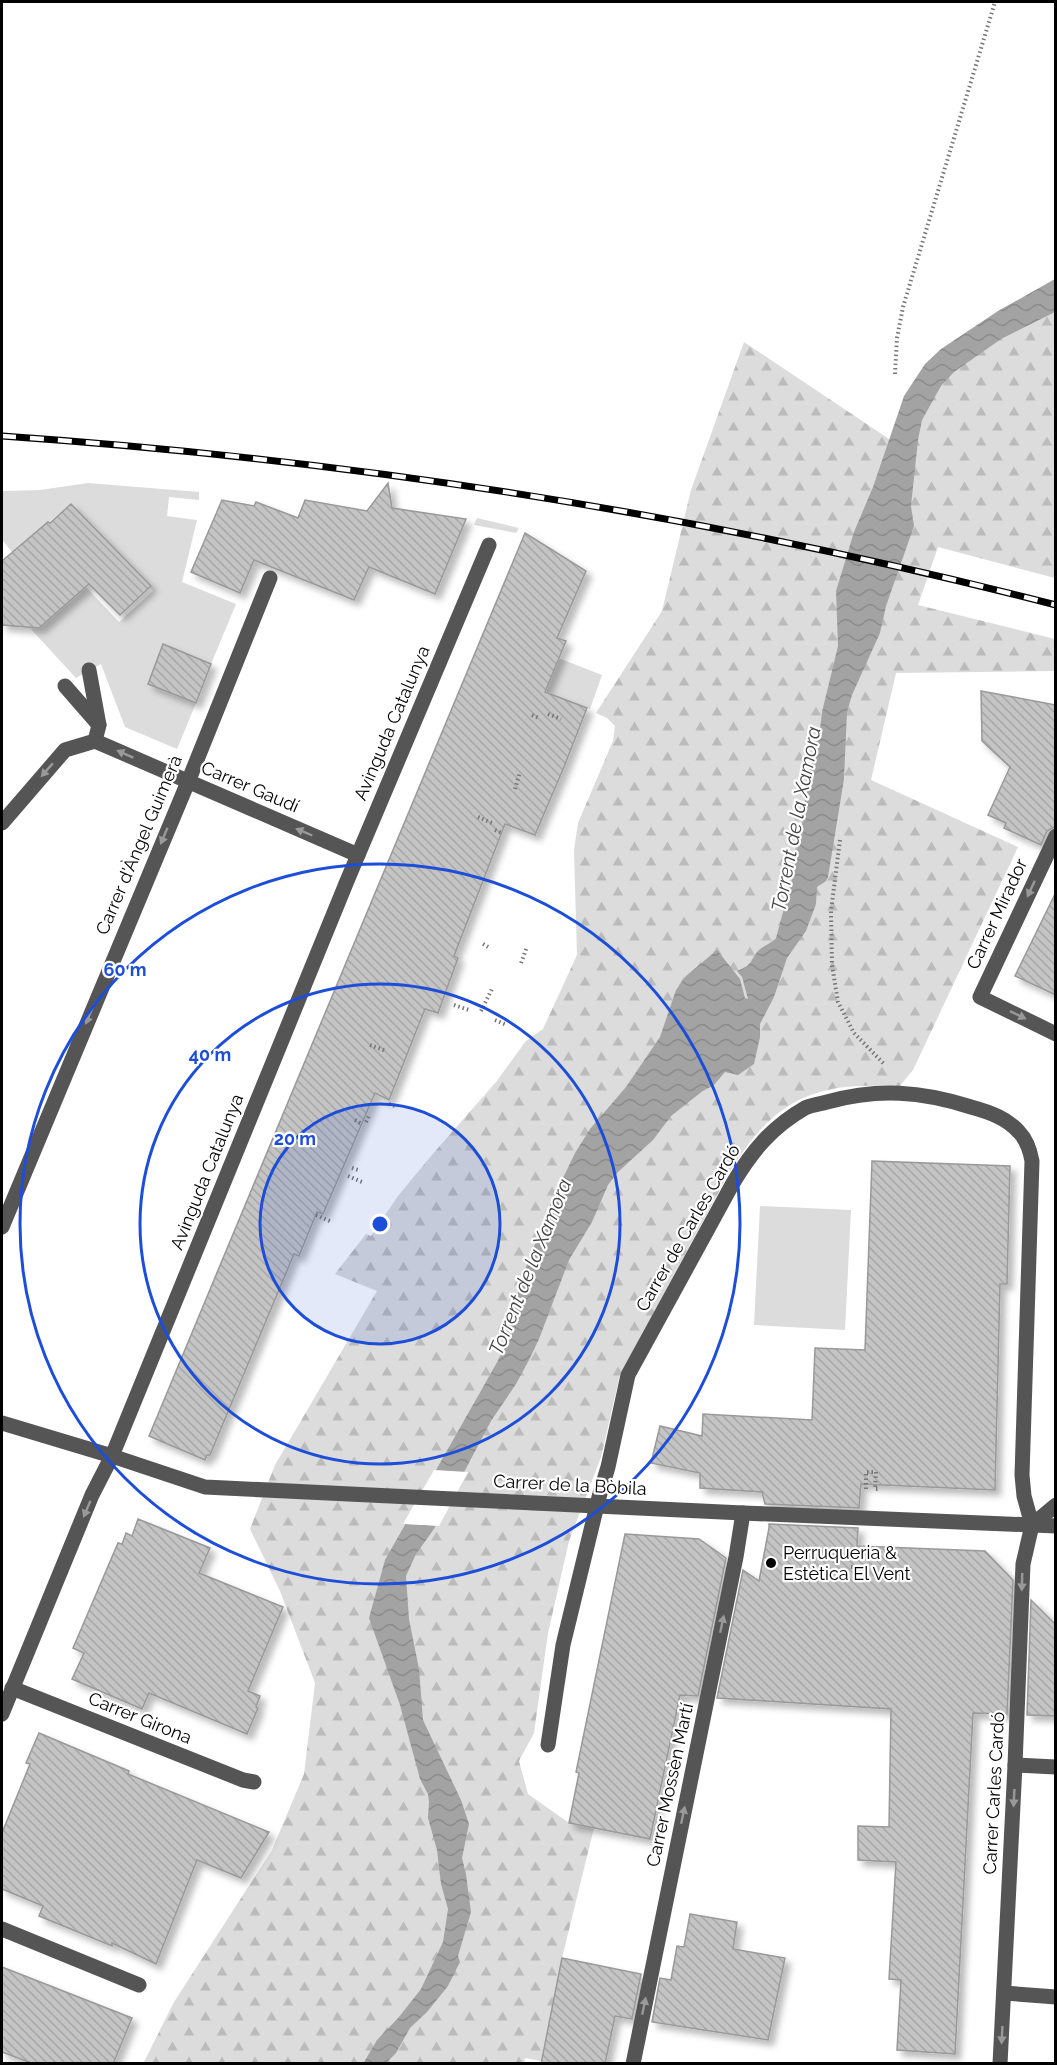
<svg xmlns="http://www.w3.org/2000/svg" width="1057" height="2065" viewBox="0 0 1057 2065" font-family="Raleway,sans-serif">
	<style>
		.green { fill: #dcdcdc }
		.forest { fill: url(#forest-firs) }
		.water { fill: url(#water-waves) }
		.pier { fill: #fff }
		.building { fill: url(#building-back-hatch); stroke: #999; stroke-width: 1.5; filter: url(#shadow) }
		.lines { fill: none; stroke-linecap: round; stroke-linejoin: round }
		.path { stroke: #777; stroke-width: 4; stroke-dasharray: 1.5 3; stroke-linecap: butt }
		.minor { stroke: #555; stroke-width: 15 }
		.rail-casing { stroke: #000; stroke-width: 7 }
		.rail { stroke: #fff; stroke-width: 4.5; stroke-dasharray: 14; stroke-linecap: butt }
		.oneway { fill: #999 }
		.ring { fill: none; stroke: #1d4ed8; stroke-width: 3 }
		.poi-dot { fill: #000; stroke: #fff; stroke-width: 2 }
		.labels { text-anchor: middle; stroke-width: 4.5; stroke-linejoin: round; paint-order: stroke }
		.street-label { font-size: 18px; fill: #000; stroke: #fff }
		.poi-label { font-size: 18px; fill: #000; stroke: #fff; text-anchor: start }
		.water-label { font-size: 20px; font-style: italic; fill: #444; stroke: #fff }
		.centre { fill: #1d4ed8; stroke: #fff; stroke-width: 3 }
		.ring-label { font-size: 18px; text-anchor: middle; font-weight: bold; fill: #1d4ed8; stroke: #fff; stroke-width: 4.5; stroke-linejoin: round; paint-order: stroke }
	</style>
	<defs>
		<pattern id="forest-firs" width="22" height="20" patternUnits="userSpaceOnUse" patternTransform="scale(1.5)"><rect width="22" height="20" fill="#dcdcdc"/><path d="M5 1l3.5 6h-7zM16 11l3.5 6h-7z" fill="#bbb"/></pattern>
		<pattern id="water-waves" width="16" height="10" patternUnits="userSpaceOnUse" patternTransform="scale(1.5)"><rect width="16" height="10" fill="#a3a3a3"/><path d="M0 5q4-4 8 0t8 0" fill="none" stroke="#8b8b8b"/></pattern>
		<pattern id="building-back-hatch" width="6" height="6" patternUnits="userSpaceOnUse" patternTransform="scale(1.5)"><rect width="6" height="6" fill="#c4c4c4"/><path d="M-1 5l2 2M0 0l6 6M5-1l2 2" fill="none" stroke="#a7a7a7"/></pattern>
		<filter id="shadow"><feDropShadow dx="5.5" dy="5.5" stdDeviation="3" flood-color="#0004"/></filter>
	</defs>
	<rect width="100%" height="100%" fill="#fff"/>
	<!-- green -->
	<g class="green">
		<polygon points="88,483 199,492 199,500 169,497 167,516 197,520 182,582 236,604 211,664 163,645 148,684 196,703 177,749 125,727 101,664 76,678 29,627 39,628 68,602 72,572 119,622 153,591 106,539 71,504 12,552 3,541 2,541 2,491 40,490"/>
		<polygon points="477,518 519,528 516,533 474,525"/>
		<polygon points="553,656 602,675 590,709 539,689"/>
		<polygon points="760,1206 851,1210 845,1330 754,1325"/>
	</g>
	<!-- forest -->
	<path class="forest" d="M1055,279v299l-117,-31 -20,58 137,34v32l-159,2 -25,107 147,67 -105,223 -14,17c-84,-7 -126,13 -170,86l-109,202 -19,82 -32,84 -21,92 -14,100 -15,28 9,33 41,29 25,5 -32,130 -21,103 -16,-3 -1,6h-381l31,-62 98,-152 32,-76 11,-91 -35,-92 -30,-62 25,-64 102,-174 -42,-17 31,-40 5,2 27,-40 33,-40 65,-74 30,-41 17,-12 34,-74 -3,-105 4,-27 35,-82 2,-15 -8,-8 -11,-5 66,-102 29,-121 53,-148 160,107 19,-53z"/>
	<!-- water -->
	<path class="water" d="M1055,279v33l-54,27 -47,33 -13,14 -19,34 -4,20 -7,66 3,20 -28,80 -6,27 -28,62 -5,17 -3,67 -16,98 -2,4 -9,6 -1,17 -10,27 -19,27 -13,39 -14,27v13l-6,27 -16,11 -13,-3 -12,14 -9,4 -33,26 -18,24 -35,32 -10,13 -16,37 -23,38 -30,79 -10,21 -13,24 -25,37 -57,108 -18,25 -10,22 3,43 10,50 4,51 38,80 8,24 -7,34 4,16 5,38 -13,44 2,6 -12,24 -21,26 -17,16 -14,25 -10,10 -23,1 14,-24 22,-23 22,-28 22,-47 5,-33 -7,-25 -4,-34 -9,-32 1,-16 -1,-8 -8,-15 -20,-74 -31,-87 16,-58 119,-210 2,-17 20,-66 25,-64 24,-50 15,-24 36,-42 34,-50 16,-47 10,-14 31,-26 23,29 5,19 3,1 -6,-22 -5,-6c17,-6 13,-12 22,-21 5,-5 12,-6 17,-12l16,-59 12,-66 3,-34 12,-41 3,-26 16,-66 -2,-55 18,-59 19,-45 31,-91 21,-32 16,-15 57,-38z"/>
	<!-- pier -->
	<polygon class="pier" points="434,1470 468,1472 439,1526 403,1524"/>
	<!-- building -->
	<g class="building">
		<polygon points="388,483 392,508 466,519 435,594 369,567 354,600 254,560 240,593 191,572 222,500 254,506 256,502 298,518 305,500 367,511"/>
		<polygon points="71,504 151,586 120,615 89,584 39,628 2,625 2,561 48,522 50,523"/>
		<polygon points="525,533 586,571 557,638 566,641 545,692 587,708 564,767 535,835 505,824 454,956 458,958 438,1013 425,1009 389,1100 375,1093 323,1214 317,1212 299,1256 294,1254 210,1455 207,1455 205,1460 149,1436"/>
		<polygon points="163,644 211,664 196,703 148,684"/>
		<polygon points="981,691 1056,705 1056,826 1047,831 1041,845 1004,828 1006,823 988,815 1010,767 982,741"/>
		<polygon points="1056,892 1056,995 1015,976"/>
		<polygon points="872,1161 1010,1166 1007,1284 1000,1284 995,1490 861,1484 859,1508 765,1504 762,1492 700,1488 700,1473 651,1463 660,1426 702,1436 703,1414 812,1420 815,1348 865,1350"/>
		<polygon points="138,1519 210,1548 199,1573 283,1607 248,1691 260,1696 256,1707 258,1708 247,1734 149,1693 142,1709 72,1679 84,1653 73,1648 118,1543 122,1544 126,1533 132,1536"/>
		<polygon points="769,1524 858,1528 857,1546 985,1551 1013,1580 1007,1714 973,1713 955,2054 897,2050 901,1980 889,1979 896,1862 858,1860 858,1826 889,1827 891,1709 717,1698 743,1570 759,1581 769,1528"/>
		<polygon points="625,1534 699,1539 726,1558 698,1696 680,1695 650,1839 569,1823 579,1773 576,1772"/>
		<polygon points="1031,1600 1056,1625 1056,1716 1027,1715"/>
		<polygon points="39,1733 129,1771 128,1774 269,1832 241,1878 197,1860 156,1964 112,1943 112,1946 39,1916 43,1906 2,1889 2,1833 30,1764 26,1763"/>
		<polygon points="690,1914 737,1922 733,1949 785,1958 768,2040 652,2022 660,1978 671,1980 677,1946 684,1947"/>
		<polygon points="562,1958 641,1974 632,2019 615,2016 605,2064 541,2064"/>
		<polygon points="2,1967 132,2018 113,2064 34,2064 2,2052"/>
	</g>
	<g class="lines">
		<!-- path -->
		<g class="path">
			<polyline points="895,374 897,338 903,307 995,2"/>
			<polyline points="548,714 561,719"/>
			<polyline points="532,715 539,718"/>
			<polyline points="515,789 520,772"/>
			<polyline points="478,817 492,823"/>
			<polyline points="495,830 502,833"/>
			<polyline points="840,840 831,911 832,965 838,1002 854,1033 885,1065"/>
			<polyline points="483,944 488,947"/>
			<polyline points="521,963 527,947"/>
			<polyline points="454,1005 469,1010"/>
			<polyline points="481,1011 493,987"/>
			<polyline points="495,1020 507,1025"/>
			<polyline points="370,1045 386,1051"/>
			<polyline points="389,1104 395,1106"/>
			<polyline points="355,1120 362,1124"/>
			<polyline points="366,1122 370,1114"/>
			<polyline points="352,1168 358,1170"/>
			<polyline points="348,1176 362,1182"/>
			<polyline points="316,1215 332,1222"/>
			<polyline points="866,1489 866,1472 876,1472 875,1489 878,1489"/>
			<polyline points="851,1567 865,1568"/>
		</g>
		<!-- minor -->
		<g class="minor">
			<polyline points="89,670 99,725 95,741"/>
			<polyline points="65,686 99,725"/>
			<polyline points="95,741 358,855"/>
			<polyline points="2,823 65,750 95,741"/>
			<polyline points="1056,836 980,997 1056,1034"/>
			<polyline points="2,1227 188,782 270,578"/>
			<polyline points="2,1423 112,1456 205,1487 743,1513 1056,1526"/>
			<polyline points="1032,1525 1056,1505"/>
			<polyline points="12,1688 243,1780 254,1782"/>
			<polyline points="2,1714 92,1495 112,1456 347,881 489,545"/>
			<path d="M548,1745l15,-100 36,-148 9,-30 20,-92 105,-192c19,-32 39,-56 72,-75 6,-3 15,-4 22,-6 51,-14 94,-11 144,5 18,5 36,11 48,25 8,8 11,18 13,29l-10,314 2,21 8,29 -9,39 -8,201 -15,299"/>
			<polyline points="1015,1765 1056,1767"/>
			<polyline points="2,1929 139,1985"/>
			<polyline points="1004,1993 1056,1997"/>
			<polyline points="633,2064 736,1557 743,1513"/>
		</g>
		<defs>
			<path id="rail" d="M2,436c355,24 708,80 1054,169"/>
		</defs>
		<!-- rail casing -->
		<use href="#rail" class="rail-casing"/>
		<!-- rail -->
		<use href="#rail" class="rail"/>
	</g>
	<!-- one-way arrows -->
	<defs><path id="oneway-solid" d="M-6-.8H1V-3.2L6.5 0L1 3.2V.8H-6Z" transform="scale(1.5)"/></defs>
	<g class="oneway">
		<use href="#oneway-solid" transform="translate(125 754) rotate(-156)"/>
		<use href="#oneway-solid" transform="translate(47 770) rotate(131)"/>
		<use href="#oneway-solid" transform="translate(304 832) rotate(-157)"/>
		<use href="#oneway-solid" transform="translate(164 836) rotate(113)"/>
		<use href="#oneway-solid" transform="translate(1031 889) rotate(115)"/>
		<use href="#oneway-solid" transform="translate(1018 1015) rotate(26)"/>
		<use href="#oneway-solid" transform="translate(89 1016) rotate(113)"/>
		<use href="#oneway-solid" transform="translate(87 1509) rotate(113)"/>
		<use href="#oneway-solid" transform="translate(1022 1582) rotate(92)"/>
		<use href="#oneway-solid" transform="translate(722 1624) rotate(-78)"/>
		<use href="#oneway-solid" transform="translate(1014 1798) rotate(93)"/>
		<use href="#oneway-solid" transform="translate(683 1815) rotate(-78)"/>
		<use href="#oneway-solid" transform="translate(644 2006) rotate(-78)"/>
		<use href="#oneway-solid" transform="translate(1002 2035) rotate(93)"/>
	</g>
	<!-- distance rings -->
	<circle cx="380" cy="1224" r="120" fill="#1d4ed8" fill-opacity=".12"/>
	<g class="ring">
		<circle cx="380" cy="1224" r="120"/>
		<circle cx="380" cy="1224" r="240"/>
		<circle cx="380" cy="1224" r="360"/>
	</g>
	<!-- markers -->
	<circle class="poi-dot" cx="771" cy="1563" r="6"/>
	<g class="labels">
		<!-- street labels -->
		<g class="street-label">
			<text transform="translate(392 723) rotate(-67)" y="6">Avinguda Catalunya</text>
			<text transform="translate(250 787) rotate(23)" y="6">Carrer Gaudí</text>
			<text transform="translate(139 845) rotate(-67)" y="6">Carrer d'Àngel Guimerà</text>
			<text transform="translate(997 914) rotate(-65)" y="6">Carrer Mirador</text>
			<text transform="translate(207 1172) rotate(-68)" y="6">Avinguda Catalunya</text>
			<text transform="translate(688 1228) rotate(-60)" y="6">Carrer de Carles Cardó</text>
			<text transform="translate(570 1485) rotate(3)" y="6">Carrer de la Bòbila</text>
			<text transform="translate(140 1718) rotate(22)" y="6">Carrer Girona</text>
			<text transform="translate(670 1785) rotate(-78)" y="6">Carrer Mossèn Martí</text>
			<text transform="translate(994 1793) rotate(-87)" y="6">Carrer Carles Cardó</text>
		</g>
		<!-- poi labels -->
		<g class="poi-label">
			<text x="783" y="1559">Perruqueria &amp;<tspan x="783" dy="21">Estètica El Vent</tspan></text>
		</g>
		<!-- water labels -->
		<g class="water-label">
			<text transform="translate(796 819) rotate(-79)" y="7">Torrent de la Xamora</text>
			<text transform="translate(530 1267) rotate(-68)" y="7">Torrent de la Xamora</text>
		</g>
	</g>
	<circle cx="380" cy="1224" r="9" class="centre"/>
	<g class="ring-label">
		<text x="125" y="976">60 m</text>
		<text x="210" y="1061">40 m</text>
		<text x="295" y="1145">20 m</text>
	</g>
	<!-- border -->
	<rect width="1057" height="2065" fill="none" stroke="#000000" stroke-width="6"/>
</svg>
